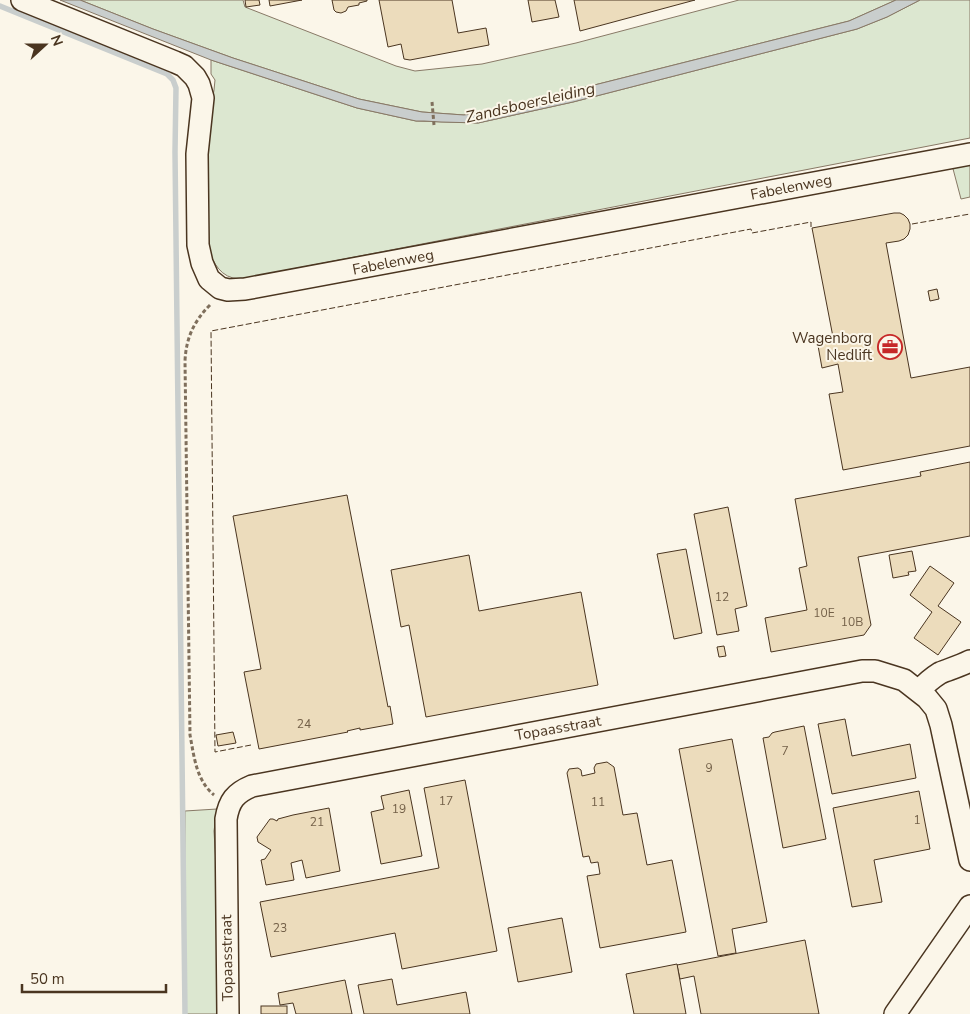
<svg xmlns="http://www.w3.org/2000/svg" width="970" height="1014" viewBox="0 0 970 1014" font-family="'Nunito Sans',sans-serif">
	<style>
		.green { fill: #dce7d0; stroke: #887966 }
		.water { fill: #c9cecd; stroke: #887966 }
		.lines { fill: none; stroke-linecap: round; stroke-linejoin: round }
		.stream { stroke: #c9cecd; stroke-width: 5.5 }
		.building { fill: #ecdcbc; stroke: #4a3520 }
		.minor-casing { stroke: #4a3520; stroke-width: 24 }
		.path { stroke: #7f6f5c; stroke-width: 3; stroke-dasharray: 4 2.5; stroke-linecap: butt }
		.minor { stroke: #fbf6e9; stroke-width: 21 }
		.fence { stroke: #4a3520; stroke-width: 1; stroke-dasharray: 6 2.5; stroke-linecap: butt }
		.labels { text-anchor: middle; stroke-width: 4; stroke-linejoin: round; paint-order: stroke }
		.number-label { font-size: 12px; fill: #725f47 }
		.street-label { font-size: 15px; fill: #4a3520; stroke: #fbf6e9 }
		.poi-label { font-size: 15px; fill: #4a3520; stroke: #fbf6e9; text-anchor: end }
		.water-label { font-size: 16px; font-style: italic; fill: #4a3520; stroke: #fbf6e9 }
	</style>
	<rect width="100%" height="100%" fill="#fbf6e9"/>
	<!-- green -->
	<g class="green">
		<polygon points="80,0 243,0 245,7 396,66 415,71 482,64 576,43 739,0 896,0 849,21 491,111 464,115 422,112 359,99 233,58 153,29"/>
		<path d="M920,0h50v138l-724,140c-4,0 -9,1 -13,0 -16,-4 -22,-21 -27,-35v-105l8,-48 1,-10 -4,-6v-14l146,48 59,13 62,2 95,-21 284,-73 30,-12z"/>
		<polygon points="970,161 970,197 961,199 952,165"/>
		<polygon points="217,809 214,831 220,931 221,1014 185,1014 184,944 185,811"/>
	</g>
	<!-- water -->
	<polygon class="water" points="60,0 80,0 153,29 233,58 359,99 422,112 464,115 491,111 849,21 896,0 920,0 887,17 857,29 573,102 478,123 441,122 424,121 416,121 357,108 211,60"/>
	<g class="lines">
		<!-- stream -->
		<polyline class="stream" points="0,6 167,74 173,80 176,88 175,152 185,1014"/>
	</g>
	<!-- building -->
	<g class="building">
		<polygon points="245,0 259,0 260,5 246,7"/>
		<polygon points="269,0 302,0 270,6"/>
		<polygon points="332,0 367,0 367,1 359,3 359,5 348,7 346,11 341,13 336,12 334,10"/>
		<polygon points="379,0 452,0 458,33 486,28 489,45 410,60 404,59 401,44 388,47"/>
		<polygon points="528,0 555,0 559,17 532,22"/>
		<polygon points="574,0 695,0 580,31"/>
		<polygon points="894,213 900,213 904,215 908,219 910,224 910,229 908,235 904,239 899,241 886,243 911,378 970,367 970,446 843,470 829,394 843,392 838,364 822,368 817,340 833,337 812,228"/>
		<polygon points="937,289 939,299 930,301 928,291"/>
		<polygon points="970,462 970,536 858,557 871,625 864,635 771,652 765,618 807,610 799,568 807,566 795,499 921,476 920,472"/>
		<polygon points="347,495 388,707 390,706 393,724 360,730 360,728 347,731 348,732 259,749 244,672 261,669 233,516"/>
		<polygon points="728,507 747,606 735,609 739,631 717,635 694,514"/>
		<polygon points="686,549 702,633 674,639 657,554"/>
		<polygon points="912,551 916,571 908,572 909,575 893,578 889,555"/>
		<polygon points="469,555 479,611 581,592 598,685 426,717 409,625 401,627 391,570"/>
		<polygon points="930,566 954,583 938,606 961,622 938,655 914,638 932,612 910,595"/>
		<polygon points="724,646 726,656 719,657 717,647"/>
		<polygon points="845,719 852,756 910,744 916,778 832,794 818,724"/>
		<polygon points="804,726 826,839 783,848 763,738 769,737 772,733 775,732"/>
		<polygon points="233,732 236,743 218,746 216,735"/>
		<polygon points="732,739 767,922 732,929 736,953 718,956 679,749"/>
		<polygon points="607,762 614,767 623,815 637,813 647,865 672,860 686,932 600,948 587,876 600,874 598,862 591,863 589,856 583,857 567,773 569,769 578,768 581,770 582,776 595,773 594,768 596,764"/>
		<polygon points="465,780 497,951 402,969 395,933 271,957 260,902 439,868 424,788"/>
		<polygon points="409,790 422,856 381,864 371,812 384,809 381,796"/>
		<polygon points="919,791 930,849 874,860 882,902 852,907 833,808"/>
		<polygon points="329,808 340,871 306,878 302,860 291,863 294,880 266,885 261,860 265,859 271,850 258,842 257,837 270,819 273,819 277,821 278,819 293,815"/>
		<polygon points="562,918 572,972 518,982 508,928"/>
		<polygon points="805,940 819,1014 701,1014 694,976 680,979 677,965"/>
		<polygon points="677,964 686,1014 634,1014 626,974"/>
		<polygon points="392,979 397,1005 466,992 470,1014 364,1014 358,985"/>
		<polygon points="345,980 352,1014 296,1014 293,1003 280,1005 278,993"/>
		<rect x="261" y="1006" width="26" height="8"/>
	</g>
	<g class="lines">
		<defs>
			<g id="minor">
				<polyline points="22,0 175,62 184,66 195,77 199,84 203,98 197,154 198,245 202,263 209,279 220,288 228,290 245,289 970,154"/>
				<path d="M919,691c6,-7 13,-13 21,-18 10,-4 20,-7 30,-12"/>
				<path d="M228,1014l-2,-195c3,-18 9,-26 26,-33l610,-115h13l29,9 23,18 9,11 5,16 29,135"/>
				<polyline points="895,1014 970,906"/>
			</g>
		</defs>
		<!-- minor casing -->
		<use href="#minor" class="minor-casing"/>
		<!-- path -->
		<g class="path">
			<polyline points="432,102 434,125"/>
			<path d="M210,305c-16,16 -24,33 -25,56l5,374c4,21 6,45 24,60"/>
		</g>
		<!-- minor -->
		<use href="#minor" class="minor"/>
		<!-- fence -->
		<g class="fence">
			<polyline points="912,224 970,214"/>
			<polyline points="251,745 215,752 211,331 751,229 752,233 811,222 811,227"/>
		</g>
	</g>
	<!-- icons -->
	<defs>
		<symbol id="office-ring" viewBox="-11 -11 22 22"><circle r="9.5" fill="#fbf6e9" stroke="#c62828" stroke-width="1.5"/><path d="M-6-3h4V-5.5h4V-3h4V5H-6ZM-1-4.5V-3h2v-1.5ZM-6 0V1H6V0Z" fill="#c62828"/></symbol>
	</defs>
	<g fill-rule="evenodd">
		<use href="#office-ring" x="876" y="333" width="28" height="28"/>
	</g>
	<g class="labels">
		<!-- number labels -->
		<g class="number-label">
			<text x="722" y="601">12</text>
			<text x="824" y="617">10E</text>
			<text x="852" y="626">10B</text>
			<text x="304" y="728">24</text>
			<text x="785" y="755">7</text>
			<text x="709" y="772">9</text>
			<text x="446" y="805">17</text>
			<text x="598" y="806">11</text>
			<text x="399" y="813">19</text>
			<text x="917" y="824">1</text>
			<text x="317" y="826">21</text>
			<text x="280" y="932">23</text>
		</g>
		<!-- street labels -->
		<g class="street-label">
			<text transform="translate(791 187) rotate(-11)" y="5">Fabelenweg</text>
			<text transform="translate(393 262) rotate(-11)" y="5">Fabelenweg</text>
			<text transform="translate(558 728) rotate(-10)" y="5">Topaasstraat</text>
			<text transform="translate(227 958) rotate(-91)" y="5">Topaasstraat</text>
		</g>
		<!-- poi labels -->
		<g class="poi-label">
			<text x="872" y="343">Wagenborg<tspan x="872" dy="17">Nedlift</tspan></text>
		</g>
		<!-- water labels -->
		<g class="water-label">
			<text transform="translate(530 102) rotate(-13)" y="6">Zandsboersleiding</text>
		</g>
	</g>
	<!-- north arrow -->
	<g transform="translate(45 45) rotate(69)" stroke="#fbf6e9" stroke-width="4" paint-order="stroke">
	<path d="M0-4L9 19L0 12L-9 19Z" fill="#4a3520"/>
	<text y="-8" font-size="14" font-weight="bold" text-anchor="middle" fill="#4a3520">N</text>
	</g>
	<!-- scale -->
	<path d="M22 984v8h144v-8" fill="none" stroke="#4a3520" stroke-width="2.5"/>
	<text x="30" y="984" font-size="15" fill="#4a3520" stroke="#fbf6e9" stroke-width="4" paint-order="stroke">50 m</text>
</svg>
